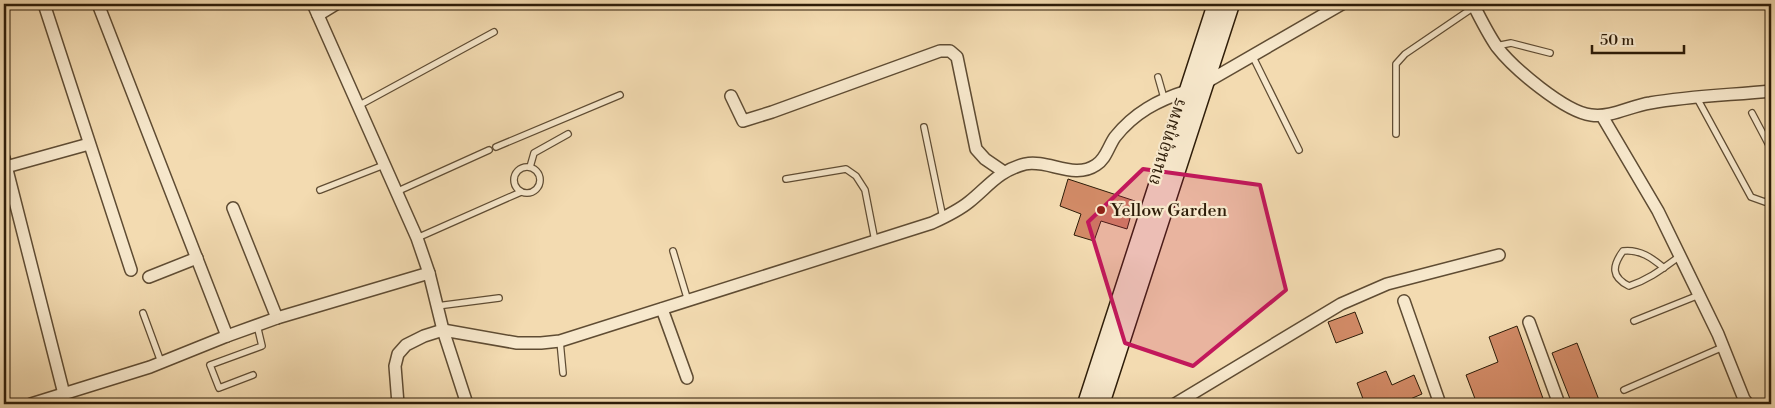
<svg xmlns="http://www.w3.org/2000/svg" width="1775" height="408" viewBox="0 0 1775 408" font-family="'Libre Bodoni','Noto Serif Thai',serif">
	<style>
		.building { fill: #d18a66; stroke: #2e1d09 }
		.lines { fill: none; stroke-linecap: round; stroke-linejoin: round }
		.lane-casing { stroke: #5f4c33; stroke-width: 8 }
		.street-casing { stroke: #5f4c33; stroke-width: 14 }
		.secondary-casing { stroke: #2e1d09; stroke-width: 19 }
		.lane { stroke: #f7e8cc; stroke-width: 5.5 }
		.street { stroke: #f7e8cc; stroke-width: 11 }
		.secondary { stroke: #f7e8cc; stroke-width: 16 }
		.marked { fill: #c2185b; fill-opacity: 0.2; stroke: #c2185b; stroke-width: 4; stroke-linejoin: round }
		.poi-dot { fill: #8f2418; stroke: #f7e8cc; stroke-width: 2 }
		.labels { text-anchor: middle; stroke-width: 4.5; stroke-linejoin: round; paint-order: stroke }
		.street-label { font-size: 18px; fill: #2e1d09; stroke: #f7e8cc }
		.poi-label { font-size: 18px; fill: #2e1d09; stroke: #f7e8cc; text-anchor: start }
	</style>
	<rect width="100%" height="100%" fill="#f3dbb1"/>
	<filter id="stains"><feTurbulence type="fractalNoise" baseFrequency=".004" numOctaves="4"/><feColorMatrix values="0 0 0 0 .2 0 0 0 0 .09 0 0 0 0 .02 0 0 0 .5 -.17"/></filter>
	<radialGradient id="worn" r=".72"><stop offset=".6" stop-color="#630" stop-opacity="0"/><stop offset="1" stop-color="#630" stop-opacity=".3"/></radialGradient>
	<!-- building -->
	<g class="building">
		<polygon points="1068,179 1135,201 1127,229 1101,221 1094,241 1074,235 1081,214 1060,206"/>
		<polygon points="1355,312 1363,333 1336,343 1328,322"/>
		<polygon points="1517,326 1545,404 1477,404 1466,375 1498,362 1489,337"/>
		<polygon points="1577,343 1599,400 1587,404 1572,404 1552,353"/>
		<polygon points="1386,371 1392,385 1414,375 1422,394 1401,403 1400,401 1392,404 1365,404 1357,383"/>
	</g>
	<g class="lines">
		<defs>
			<g id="lane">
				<polyline points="1496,46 1511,43 1550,53"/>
				<polyline points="1252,55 1299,150"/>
				<polyline points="1158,77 1164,98"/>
				<polyline points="1697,98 1751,197 1765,202 1771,198"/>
				<polyline points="358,106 494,32"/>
				<polyline points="1752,113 1771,149"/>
				<polyline points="924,127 943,218"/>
				<polyline points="1396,134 1396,64 1405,54 1474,7"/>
				<polyline points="496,147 620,95"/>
				<circle cx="527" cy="180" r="13"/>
				<polyline points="530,167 534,153 568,134"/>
				<polyline points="786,179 846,169 856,176 865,190 875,241"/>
				<polyline points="320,190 384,165"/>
				<polyline points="396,192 489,150"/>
				<polyline points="417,238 521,192"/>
				<polyline points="673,251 688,301"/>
				<path d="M1664,268c-12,-10 -24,-19 -41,-17 -11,15 -12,26 6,35 21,-7 33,-17 51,-30"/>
				<polyline points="437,306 499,298"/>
				<polyline points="143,313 161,362"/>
				<polyline points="1634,321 1699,295"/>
				<polyline points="560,341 563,373"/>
				<polyline points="253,375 219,388 210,365 262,346 257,325"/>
				<polyline points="1624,390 1723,347"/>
			</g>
			<g id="street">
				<polyline points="44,4 131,270"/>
				<polyline points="98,4 227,336"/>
				<polyline points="313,4 417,238 429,273 443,330 467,404"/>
				<path d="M1473,4c7,14 15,30 24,43 16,21 68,65 94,68 20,3 39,-9 59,-12 40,-7 81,-8 121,-12"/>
				<polyline points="318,15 336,4"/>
				<polyline points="1205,83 1342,4"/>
				<polyline points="731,96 743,121 772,112 940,51 950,51 957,57 976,149 985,159 1004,172"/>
				<polyline points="1602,116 1658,211 1718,334 1744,399 1748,404"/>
				<polyline points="4,158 64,394"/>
				<polyline points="6,167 89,144"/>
				<polyline points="233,208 277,318"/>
				<polyline points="149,277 197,258"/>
				<polyline points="1404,301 1440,404"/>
				<polyline points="662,309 687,378"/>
				<polyline points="1529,322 1559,404"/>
				<polyline points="31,404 150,367 227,336 277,318 429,273"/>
				<path d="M398,404l-3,-38 3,-12 8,-9 18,-9 19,-6 74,13h24l19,-2 372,-118c13,-6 26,-12 37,-21 20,-16 29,-31 56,-38 23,-5 49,16 71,1 10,-6 12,-18 19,-28 19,-24 43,-37 72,-46"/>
				<polyline points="1175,404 1341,304 1387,284 1499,255"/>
			</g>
			<g id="secondary">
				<polyline points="1086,404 1216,4"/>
				<polyline points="1101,404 1231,4"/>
			</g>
		</defs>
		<!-- lane casing -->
		<use href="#lane" class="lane-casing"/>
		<!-- street casing -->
		<use href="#street" class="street-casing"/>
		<!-- secondary casing -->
		<use href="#secondary" class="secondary-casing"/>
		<!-- lane -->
		<use href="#lane" class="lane"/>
		<!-- street -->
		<use href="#street" class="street"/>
		<!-- secondary -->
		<use href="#secondary" class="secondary"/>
	</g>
	<!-- marked area -->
	<path class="marked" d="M1143,169l117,16 26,105 -93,76 -68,-23 -37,-121z"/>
	<!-- markers -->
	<circle class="poi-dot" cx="1101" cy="210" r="5"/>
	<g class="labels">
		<!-- street labels -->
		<g class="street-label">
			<text transform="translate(1166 141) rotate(-72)" y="6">ถนนอุทุมพร</text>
		</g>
		<!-- poi labels -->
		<g class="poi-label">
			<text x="1111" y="216">Yellow Garden</text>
		</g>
	</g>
	<!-- margin -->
	<rect width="1775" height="408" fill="none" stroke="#f3dbb1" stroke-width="20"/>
	<rect x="5" y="5" width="1765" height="398" fill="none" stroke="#2e1d09" stroke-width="2.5"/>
	<rect x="10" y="10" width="1755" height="388" fill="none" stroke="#2e1d09"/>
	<!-- scale -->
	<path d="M1592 45v8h92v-8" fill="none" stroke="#2e1d09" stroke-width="2.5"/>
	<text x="1600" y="45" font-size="15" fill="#2e1d09" stroke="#f7e8cc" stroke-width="4" paint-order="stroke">50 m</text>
	<rect width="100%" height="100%" filter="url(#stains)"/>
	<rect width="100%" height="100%" fill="url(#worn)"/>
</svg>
